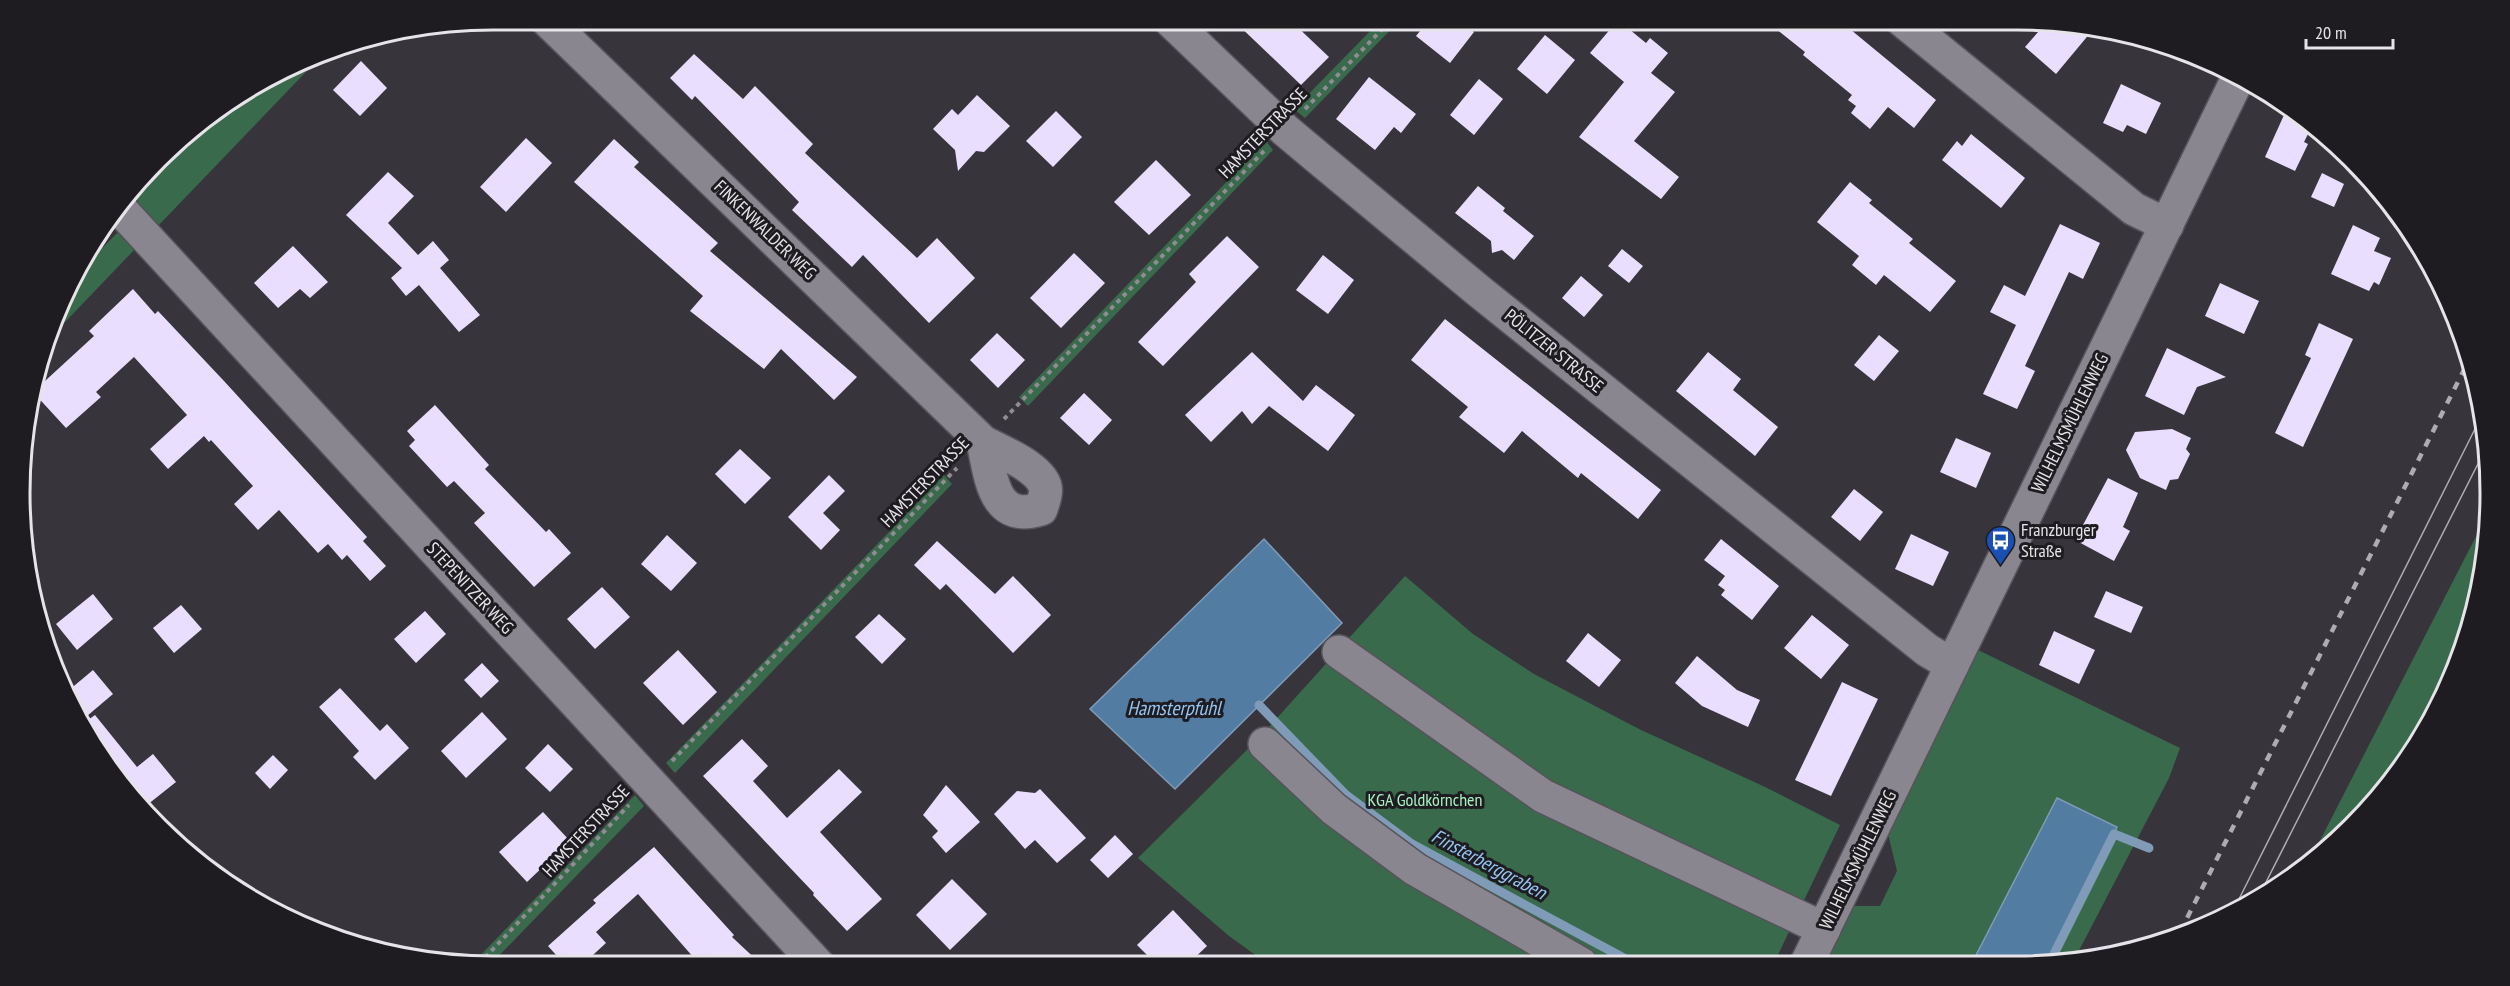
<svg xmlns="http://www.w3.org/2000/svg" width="2510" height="986" viewBox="0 0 2510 986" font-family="'PT Sans Narrow',sans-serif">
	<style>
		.green { fill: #3a6a4c }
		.water { fill: #537ca2; stroke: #7f9bb7; stroke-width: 1.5 }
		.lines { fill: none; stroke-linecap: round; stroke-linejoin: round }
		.stream { stroke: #7f9bb7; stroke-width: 9 }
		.building { fill: #eadefe }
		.minor-casing { stroke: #56535a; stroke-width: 36 }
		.path { stroke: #8f8d93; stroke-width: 4; stroke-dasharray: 4.5 4.5; stroke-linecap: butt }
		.minor { stroke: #8a8690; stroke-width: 33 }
		.tram { stroke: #aeacb2; stroke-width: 1.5 }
		.rail { stroke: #aeacb2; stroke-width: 4.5; stroke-dasharray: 8 8; stroke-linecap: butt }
		.labels { text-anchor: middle; stroke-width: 6; stroke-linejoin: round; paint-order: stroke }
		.street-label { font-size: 18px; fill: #e6e4e9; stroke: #1e1c20 }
		.poi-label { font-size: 18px; fill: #e6e4e9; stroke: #1e1c20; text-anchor: start }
		.park-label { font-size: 18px; fill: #a5f3c0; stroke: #1e1c20 }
		.water-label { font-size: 20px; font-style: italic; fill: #94c5f4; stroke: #1e1c20 }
		.rim { fill: none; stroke: #e6e4e9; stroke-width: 3 }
	</style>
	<rect width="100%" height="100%" fill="#37343c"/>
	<!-- green -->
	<g class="green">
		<polygon points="1381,20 1400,20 1305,118 1294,109"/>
		<path d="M326,51l-170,177c-8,-10 -20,-22 -20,-36l45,-55 76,-54z"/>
		<polygon points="1266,141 1273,150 1028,406 1019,397"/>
		<polygon points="120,230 137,247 44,344 74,277"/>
		<polygon points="944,475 952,484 675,773 666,763"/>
		<polygon points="2488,513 2486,554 2465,645 2411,756 2329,849 2309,862"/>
		<polygon points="1405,576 1473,634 1534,674 1639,729 1763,786 1840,825 1774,963 1268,964 1229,936 1138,858 1258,739"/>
		<polygon points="1976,649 2180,748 2169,778 2073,962 2050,962 2117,827 2058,798 1972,963 1823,963 1851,906 1880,906 1897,871 1887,830"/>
		<polygon points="635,795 644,806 489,966 473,963"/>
	</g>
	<!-- water -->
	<g class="water">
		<polygon points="1264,539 1342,623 1175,789 1090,709"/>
		<polygon points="2057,798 2117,827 2050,962 1972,963"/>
	</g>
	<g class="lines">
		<!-- stream -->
		<g class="stream">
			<polyline points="1259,705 1345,794 1412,844 1635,964"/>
			<polyline points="2050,962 2114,834 2149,848"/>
		</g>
	</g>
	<!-- building -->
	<g class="building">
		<polygon points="1233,20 1290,20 1329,57 1301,85"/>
		<polygon points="1429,20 1458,20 1474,32 1450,63 1416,36"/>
		<polygon points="1618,20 1646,43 1650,38 1668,53 1651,73 1675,92 1634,141 1679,177 1661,199 1579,137 1624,82 1590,53"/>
		<polygon points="1765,20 1839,20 1936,100 1914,128 1888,107 1870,129 1851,113 1856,106 1848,100 1852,95 1803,55 1805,52"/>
		<polygon points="2045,24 2091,32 2056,74 2025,47"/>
		<polygon points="1545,35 1575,60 1547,94 1517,69"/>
		<polygon points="694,54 743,99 755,86 813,144 805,153 917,258 937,238 975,278 929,323 863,255 852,267 792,210 799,202 695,96 692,100 670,78"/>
		<polygon points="361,61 387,88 360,116 333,90"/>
		<polygon points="1369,77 1416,114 1401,133 1394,127 1375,150 1336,119"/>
		<polygon points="1479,79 1503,99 1474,135 1450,115"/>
		<polygon points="2121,84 2161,103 2146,134 2127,125 2123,132 2103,123"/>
		<polygon points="977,95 1010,126 984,152 976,151 958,171 955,150 933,129 952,109 958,115"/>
		<polygon points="1056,111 1082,137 1053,167 1026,141"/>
		<polygon points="2284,115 2311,128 2304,142 2308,144 2295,171 2265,157"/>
		<polygon points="1971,134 2025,178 2001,208 1942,160 1957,141 1962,146"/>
		<polygon points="526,138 552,163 506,212 480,187"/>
		<polygon points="614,139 639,162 634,167 718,243 710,251 857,377 834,400 781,349 764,369 690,311 703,296 574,182"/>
		<polygon points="1156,160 1191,195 1149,235 1114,202"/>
		<polygon points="388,172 414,196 388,223 418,255 433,241 449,260 440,268 480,315 459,332 419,285 406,296 391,278 402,268 346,215"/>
		<polygon points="2322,173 2344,184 2334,207 2311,197"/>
		<polygon points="1850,182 1872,200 1869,203 1913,239 1909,243 1956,281 1930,312 1884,275 1876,285 1852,265 1859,256 1817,222"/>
		<polygon points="1478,186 1505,208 1503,211 1534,236 1514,260 1502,250 1492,253 1491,241 1455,213"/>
		<polygon points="2060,224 2100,243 2083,279 2069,272 2025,366 2035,371 2017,409 1983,394 2016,325 1990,312 2004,285 2025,296"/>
		<polygon points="2353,225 2380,238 2374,251 2391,258 2379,285 2374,282 2369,291 2331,274"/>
		<polygon points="1227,236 1259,267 1163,366 1138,342 1196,282 1189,274"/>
		<polygon points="293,246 328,282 310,298 300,289 278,308 254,283"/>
		<polygon points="1622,249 1643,266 1629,283 1608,266"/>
		<polygon points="1074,253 1105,283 1061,328 1030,298"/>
		<polygon points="1323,255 1354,280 1328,314 1296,290"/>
		<polygon points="1581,276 1603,295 1584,317 1562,298"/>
		<polygon points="2220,283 2259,301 2244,334 2205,316"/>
		<polygon points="133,289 155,314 158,311 224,381 367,537 363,541 386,566 370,581 347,555 342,560 328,544 318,553 279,510 258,530 234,504 253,486 211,440 209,442 204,436 168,469 150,449 187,415 134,357 96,392 101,397 66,428 33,392 94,336 89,331"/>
		<polygon points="1445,319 1661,490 1638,519 1581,473 1578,478 1522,431 1504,453 1459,417 1468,407 1411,360"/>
		<polygon points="2319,323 2353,339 2303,447 2275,433 2311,358 2305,355"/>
		<polygon points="997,333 1025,360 998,388 970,360"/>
		<polygon points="1879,335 1899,351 1874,381 1854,365"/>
		<polygon points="2167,348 2226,377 2197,387 2184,415 2145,396"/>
		<polygon points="1252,352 1303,401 1316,385 1355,415 1328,451 1269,406 1252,424 1242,411 1211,442 1185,415"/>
		<polygon points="1708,352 1741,379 1733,390 1778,427 1755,456 1676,391"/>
		<polygon points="1084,393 1112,420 1089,445 1060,418"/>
		<polygon points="435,405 489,465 485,469 546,532 549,529 571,553 534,587 474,523 485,513 454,481 447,487 409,446 415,440 407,431"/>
		<polygon points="2172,429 2191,438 2186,449 2190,454 2178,479 2170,480 2166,490 2140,478 2126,450 2135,432"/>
		<polygon points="1956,438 1991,453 1976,488 1940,472"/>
		<polygon points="740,449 771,478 745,504 715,474"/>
		<polygon points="829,475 845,491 823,513 840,530 821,550 788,517"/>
		<polygon points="2108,478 2138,493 2123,527 2130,531 2114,561 2075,540"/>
		<polygon points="1854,489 1883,512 1860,541 1831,517"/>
		<polygon points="1911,534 1949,552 1933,586 1895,569"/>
		<polygon points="667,535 697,563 671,591 641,564"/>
		<polygon points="1721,539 1779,586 1752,620 1721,595 1725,590 1718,585 1725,576 1704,560"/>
		<polygon points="937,541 995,594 1013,576 1051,615 1013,653 946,584 940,590 914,565"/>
		<polygon points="602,587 630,617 595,649 567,619"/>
		<polygon points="2106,591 2143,607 2131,633 2094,617"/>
		<polygon points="93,594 113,619 77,650 56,624"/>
		<polygon points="181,605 202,629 174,653 153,628"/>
		<polygon points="425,611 446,634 416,663 394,639"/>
		<polygon points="879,614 906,639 882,664 855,637"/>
		<polygon points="1812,615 1849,645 1821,679 1784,648"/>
		<polygon points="2054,631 2095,650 2079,684 2039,665"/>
		<polygon points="1588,633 1621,660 1599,687 1566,661"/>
		<polygon points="678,650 717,692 683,725 643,683"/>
		<polygon points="1697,656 1737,690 1760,700 1748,727 1702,706 1675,683"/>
		<polygon points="482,663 499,681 481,698 464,680"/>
		<polygon points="93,670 113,694 80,722 68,691"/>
		<polygon points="1842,682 1878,699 1831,796 1795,780"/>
		<polygon points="340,688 380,731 387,724 409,748 375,780 353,757 359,751 319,707"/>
		<polygon points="482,712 507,739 466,778 441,751"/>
		<polygon points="95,715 137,767 153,754 176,782 142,809 83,730 81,725"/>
		<polygon points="742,739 768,766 753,781 787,818 839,769 862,792 820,832 882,899 847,931 813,895 814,893 703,776"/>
		<polygon points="548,744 573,769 550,792 525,768"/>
		<polygon points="273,755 288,770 270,789 255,773"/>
		<polygon points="946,785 980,822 946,853 932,837 938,831 923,815"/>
		<polygon points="1040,789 1086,838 1057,863 1035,840 1025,849 994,814 1017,791 1035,793"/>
		<polygon points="543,812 570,841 527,882 499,852"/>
		<polygon points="1115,835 1133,854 1108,878 1090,860"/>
		<polygon points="654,847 734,935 732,937 763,966 701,966 638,894 596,932 606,943 581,966 566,966 548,946 596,903 593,900"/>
		<polygon points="952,879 987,914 950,950 916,915"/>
		<polygon points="1173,910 1207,946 1187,965 1157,965 1137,945"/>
	</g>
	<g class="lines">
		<defs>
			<g id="minor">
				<path d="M547,20l436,422c17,9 55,24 62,44 2,7 -2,16 -4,23 -49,15 -50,-34 -58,-67"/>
				<polyline points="1170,20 1285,130 1316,156 1480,292 1927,650 1952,665"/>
				<polyline points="1902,20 2134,209 2167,225"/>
				<polyline points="121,210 819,966"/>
				<polyline points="1339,652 1543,796 1824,929"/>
				<polyline points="1265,744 1334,809 1415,869 1581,964"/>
				<polyline points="1807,963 2239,76"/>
			</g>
		</defs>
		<!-- minor casing -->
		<use href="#minor" class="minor-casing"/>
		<!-- path -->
		<g class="path">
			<polyline points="1305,109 1391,20"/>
			<polyline points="1004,419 1264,151"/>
			<polyline points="672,761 957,468"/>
			<polyline points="479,964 629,805"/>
		</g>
		<!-- minor -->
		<use href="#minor" class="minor"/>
		<!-- tram -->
		<g class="tram">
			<polyline points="2259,896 2487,446"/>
			<polyline points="2231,915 2482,415"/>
		</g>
		<!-- rail -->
		<polyline class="rail" points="2180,932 2470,358"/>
	</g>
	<!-- icons -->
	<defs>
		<symbol id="bus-pin" viewBox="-11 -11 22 30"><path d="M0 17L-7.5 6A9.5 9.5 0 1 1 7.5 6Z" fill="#1a4fb4" stroke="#1e1c20"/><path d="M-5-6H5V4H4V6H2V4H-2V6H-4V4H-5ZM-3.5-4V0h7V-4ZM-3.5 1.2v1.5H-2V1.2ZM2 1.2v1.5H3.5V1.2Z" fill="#fff"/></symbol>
	</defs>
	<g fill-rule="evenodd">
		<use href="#bus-pin" x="1984" y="524" width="33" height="45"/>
	</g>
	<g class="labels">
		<!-- street labels -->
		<g class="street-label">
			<text transform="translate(1263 133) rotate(-46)" y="6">HAMSTERSTRASSE</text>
			<text transform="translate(765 230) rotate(44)" y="6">FINKENWALDER WEG</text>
			<text transform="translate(1554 351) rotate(39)" y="6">PÖLITZER STRASSE</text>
			<text transform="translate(2070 423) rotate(-64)" y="6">WILHELMSMÜHLENWEG</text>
			<text transform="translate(925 482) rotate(-46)" y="6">HAMSTERSTRASSE</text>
			<text transform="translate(470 588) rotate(47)" y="6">STEPENITZER WEG</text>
			<text transform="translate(586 831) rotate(-47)" y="6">HAMSTERSTRASSE</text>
			<text transform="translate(1858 860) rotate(-64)" y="6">WILHELMSMÜHLENWEG</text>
		</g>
		<!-- poi labels -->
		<g class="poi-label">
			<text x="2021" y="536">Franzburger<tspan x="2021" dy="21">Straße</tspan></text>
		</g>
		<!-- park labels -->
		<g class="park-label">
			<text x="1425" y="806">KGA Goldkörnchen</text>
		</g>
		<!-- water labels -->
		<g class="water-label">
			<text x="1174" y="715">Hamsterpfuhl</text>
			<text transform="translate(1489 864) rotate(28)" y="7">Finsterberggraben</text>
		</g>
	</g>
	<!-- crop -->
	<path d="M0 0H2510V986H0ZM493 30H2017A463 463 0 0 1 2480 493V493A463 463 0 0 1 2017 956H493A463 463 0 0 1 30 493V493A463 463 0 0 1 493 30Z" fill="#1e1c20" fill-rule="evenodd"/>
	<path class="rim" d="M493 30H2017A463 463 0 0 1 2480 493V493A463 463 0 0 1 2017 956H493A463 463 0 0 1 30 493V493A463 463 0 0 1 493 30Z"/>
	<!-- scale -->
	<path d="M2306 39v9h87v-9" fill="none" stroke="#e6e4e9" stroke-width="3"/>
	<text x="2315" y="39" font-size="18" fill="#e6e4e9" stroke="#1e1c20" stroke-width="4.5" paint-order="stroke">20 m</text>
</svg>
